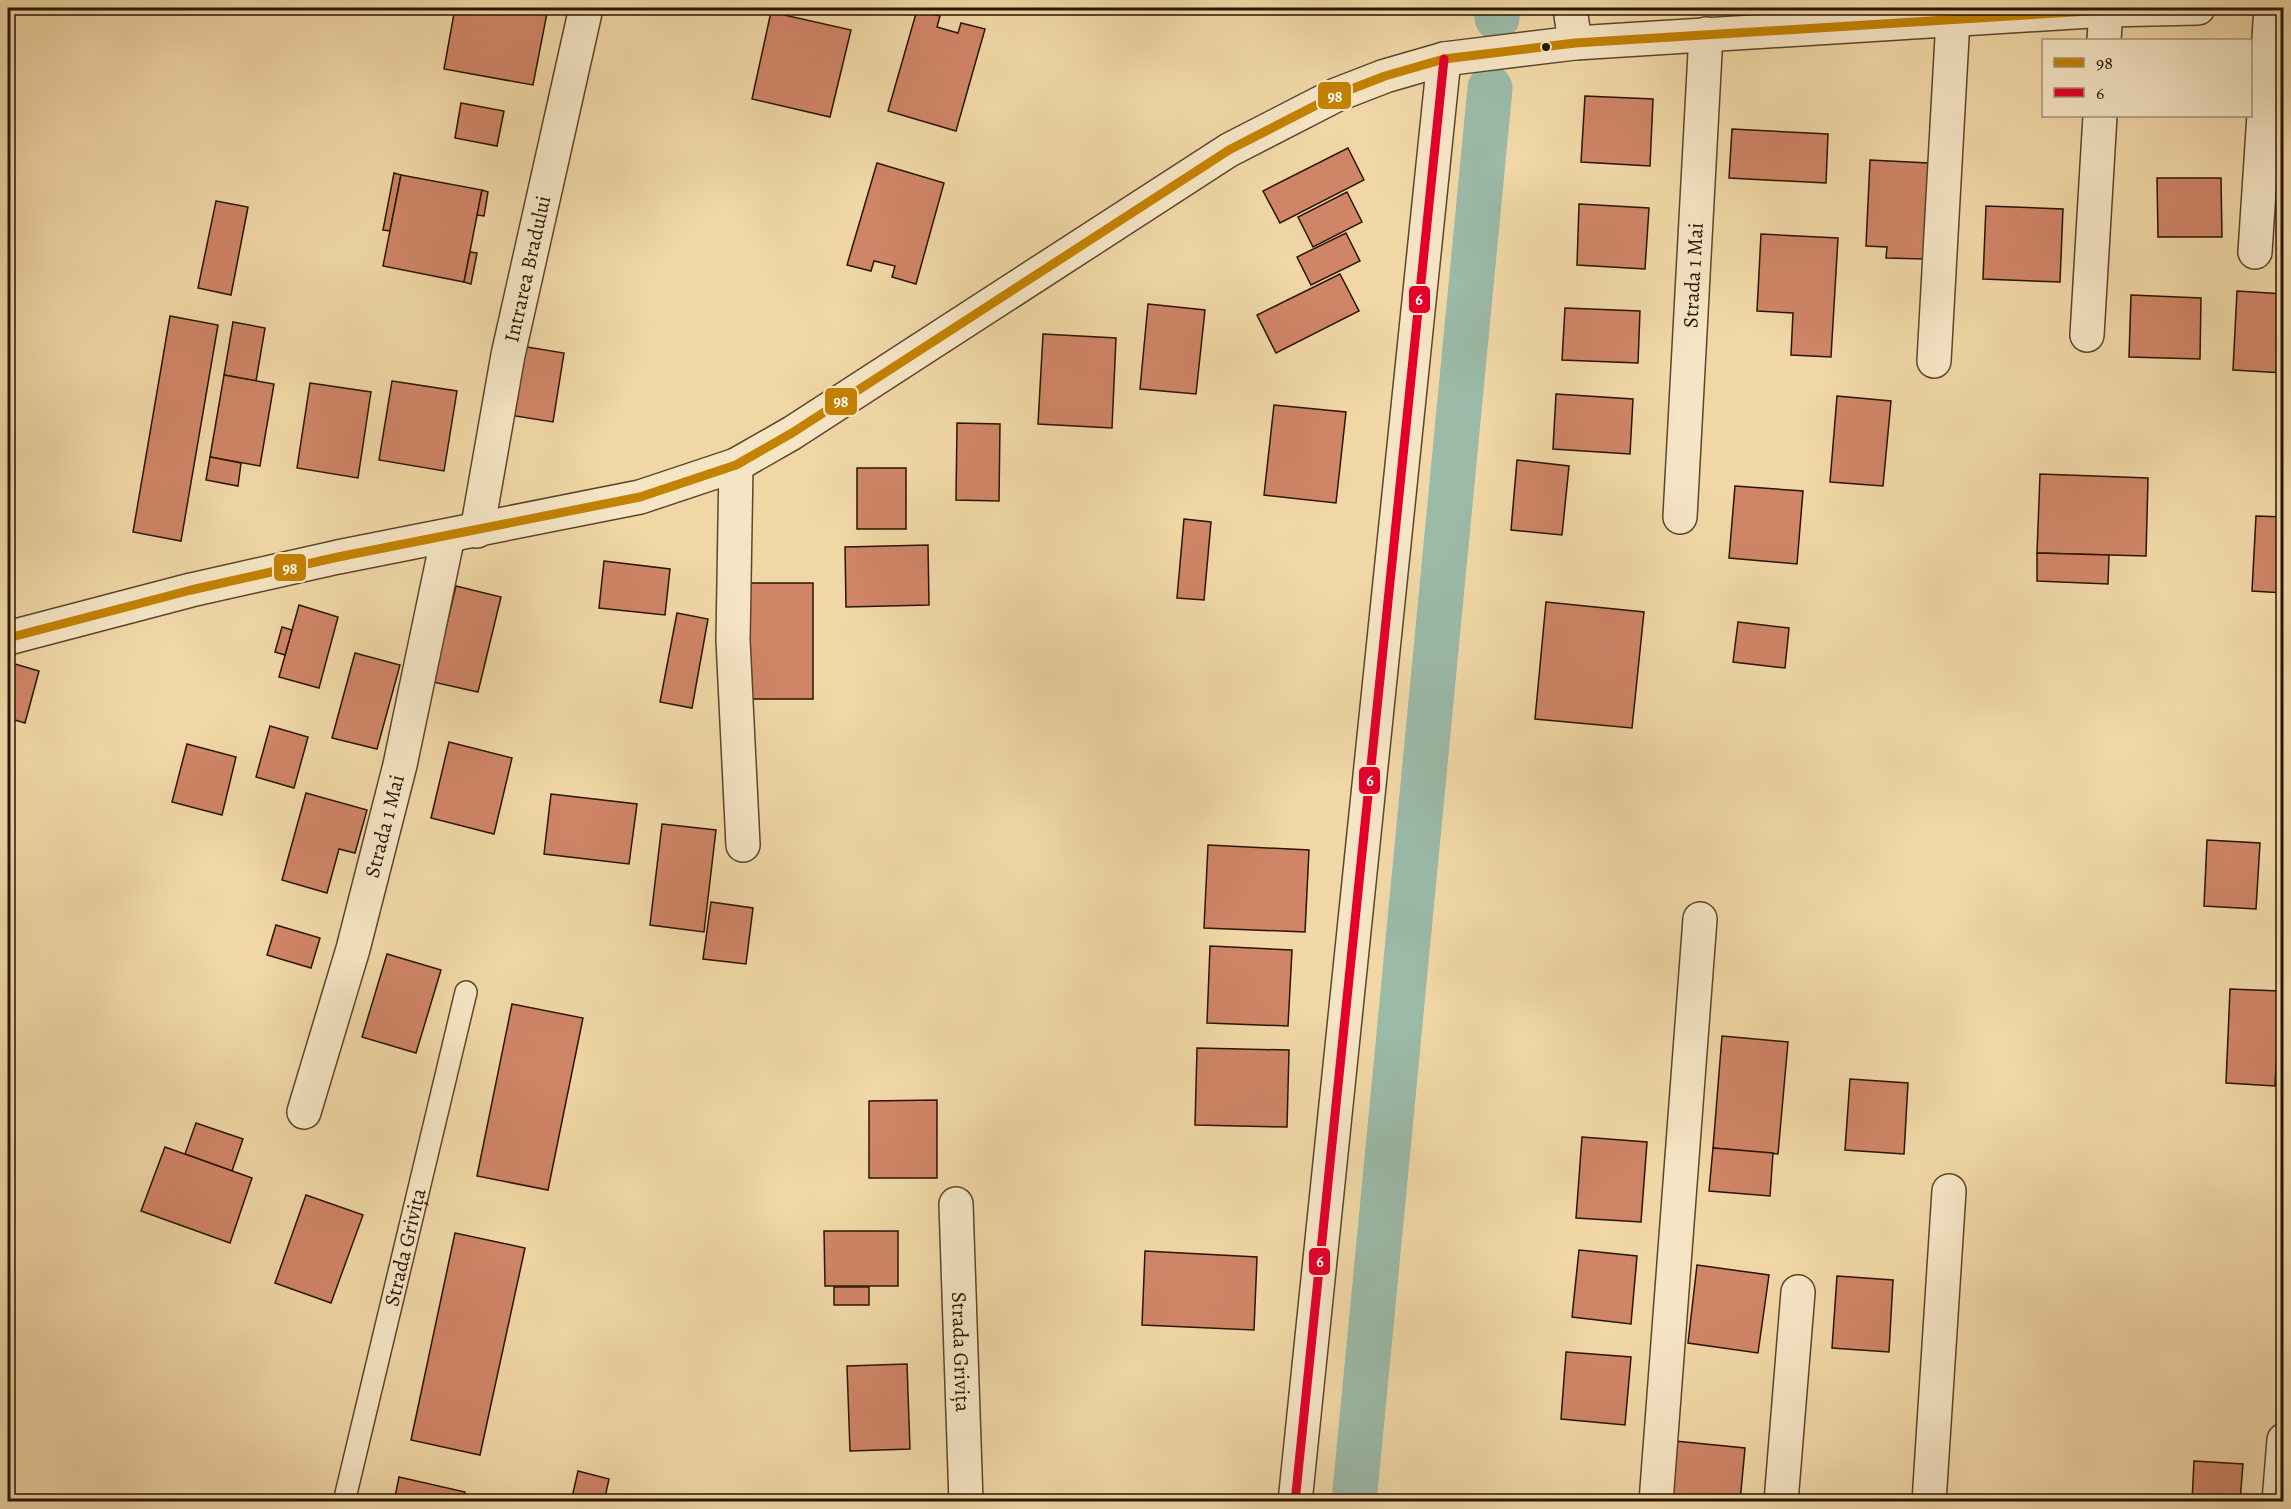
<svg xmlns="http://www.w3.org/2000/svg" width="2291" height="1509" viewBox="0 0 2291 1509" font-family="Alegreya,serif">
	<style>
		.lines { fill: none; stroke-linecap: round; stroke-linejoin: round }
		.canal { stroke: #9bbaa8; stroke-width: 45 }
		.building { fill: #d08567; stroke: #281602; stroke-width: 1.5 }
		.service-casing { stroke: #5a462b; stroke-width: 24 }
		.minor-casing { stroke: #5a462b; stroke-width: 36 }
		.tertiary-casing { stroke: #5a462b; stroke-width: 36 }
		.service { stroke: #f6e5c5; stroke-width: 21 }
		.minor { stroke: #f6e5c5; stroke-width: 33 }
		.tertiary { stroke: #f6e5c5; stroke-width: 33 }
		.bus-1-casing { stroke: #f6e5c5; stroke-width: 14 }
		.bus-2-casing { stroke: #f6e5c5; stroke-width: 14 }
		.bus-1 { stroke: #c38200; stroke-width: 9 }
		.bus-2 { stroke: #e4002b; stroke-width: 9 }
		.bus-dot { fill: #281602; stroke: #f6e5c5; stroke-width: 2 }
		.labels { text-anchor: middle; stroke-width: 5; stroke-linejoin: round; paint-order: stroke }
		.street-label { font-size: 21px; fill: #281602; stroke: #f6e5c5 }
		.line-badge { stroke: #f6e5c5; stroke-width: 2 }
		.badge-label { font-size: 16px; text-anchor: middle; font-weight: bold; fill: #fff }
	</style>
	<rect width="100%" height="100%" fill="#f1d7a6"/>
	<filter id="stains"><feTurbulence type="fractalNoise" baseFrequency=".00333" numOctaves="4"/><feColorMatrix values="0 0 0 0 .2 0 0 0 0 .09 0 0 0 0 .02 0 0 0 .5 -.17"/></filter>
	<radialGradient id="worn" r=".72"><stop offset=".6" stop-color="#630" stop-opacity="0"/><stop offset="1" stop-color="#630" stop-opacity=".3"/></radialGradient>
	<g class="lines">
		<!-- canal -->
		<g class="canal">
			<polyline points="1497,18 1498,8"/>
			<polyline points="1354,1502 1490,88"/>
		</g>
	</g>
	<!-- building -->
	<g class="building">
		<polygon points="455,8 548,8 533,85 444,69"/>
		<polygon points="917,10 940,16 937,27 958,33 961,23 985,29 956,131 888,111"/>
		<polygon points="771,12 851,30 830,117 752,99"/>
		<polygon points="1585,96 1653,99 1650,166 1581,162"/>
		<polygon points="461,103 504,111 497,146 455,138"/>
		<polygon points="1732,129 1828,134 1826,183 1729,178"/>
		<polygon points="1348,148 1364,180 1280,223 1263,191"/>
		<polygon points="1870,160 1928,163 1924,259 1886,258 1887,247 1866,246"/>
		<polygon points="877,163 944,183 916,284 892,277 895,266 874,261 871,271 847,265"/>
		<polygon points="394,173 401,175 390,231 383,230"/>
		<polygon points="401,175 482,190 464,282 383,266"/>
		<polygon points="2157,178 2221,178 2222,237 2158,237"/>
		<polygon points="482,190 488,192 484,216 477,215"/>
		<polygon points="1347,192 1362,222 1313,247 1298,217"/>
		<polygon points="216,201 248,207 231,295 198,288"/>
		<polygon points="1579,204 1649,208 1645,269 1577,265"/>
		<polygon points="1986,206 2063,209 2060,282 1983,279"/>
		<polygon points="1346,233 1360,261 1311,285 1297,257"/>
		<polygon points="1761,234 1838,238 1831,357 1791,355 1793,313 1757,311"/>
		<polygon points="470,252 477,253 471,284 464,282"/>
		<polygon points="1340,274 1359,311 1276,353 1257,315"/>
		<polygon points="2237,291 2284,294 2284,373 2233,370"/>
		<polygon points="2131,295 2201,298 2200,359 2129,357"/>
		<polygon points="1148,304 1205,310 1196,394 1140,389"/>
		<polygon points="1565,308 1640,311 1638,363 1562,360"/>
		<polygon points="170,316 218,325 181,541 133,532"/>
		<polygon points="233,322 265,328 256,381 224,375"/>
		<polygon points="1043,334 1116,338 1112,428 1038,424"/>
		<polygon points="521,346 564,353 553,422 509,415"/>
		<polygon points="224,375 274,384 260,466 210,457"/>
		<polygon points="392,381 457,391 444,471 379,460"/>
		<polygon points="310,383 371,392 358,478 297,468"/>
		<polygon points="1556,394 1633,399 1630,454 1553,449"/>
		<polygon points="1837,396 1891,401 1883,486 1830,482"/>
		<polygon points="1274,405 1346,412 1336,503 1264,495"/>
		<polygon points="957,423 1000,424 999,501 956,500"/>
		<polygon points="210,457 241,463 238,486 206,480"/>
		<polygon points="1517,460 1569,466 1562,535 1511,530"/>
		<rect x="857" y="468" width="49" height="61"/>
		<polygon points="2040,474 2148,478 2146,556 2037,553"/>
		<polygon points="1735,486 1803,491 1797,564 1729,558"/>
		<polygon points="2256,516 2284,517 2284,593 2252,591"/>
		<polygon points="1184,519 1211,522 1204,600 1177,598"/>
		<polygon points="928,545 929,605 846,607 845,547"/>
		<polygon points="2037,553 2109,555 2108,584 2037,581"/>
		<polygon points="604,561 670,569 665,615 599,608"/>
		<rect x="741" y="583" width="72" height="116"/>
		<polygon points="456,586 501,597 478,692 433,682"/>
		<polygon points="1546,602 1644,612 1632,728 1535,719"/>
		<polygon points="299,605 338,617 319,688 279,677"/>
		<polygon points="677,613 708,619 692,708 660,702"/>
		<polygon points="1738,622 1789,628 1785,668 1733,662"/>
		<polygon points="282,627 292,630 285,655 275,652"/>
		<polygon points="355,653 400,665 377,749 332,738"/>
		<polygon points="8,662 39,671 25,723 8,718"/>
		<polygon points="270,726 308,737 294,788 256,777"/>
		<polygon points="449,742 512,758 494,834 431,818"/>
		<polygon points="187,744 236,757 222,815 172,802"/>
		<polygon points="306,793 367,810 355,853 339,849 327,893 282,880"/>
		<polygon points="551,794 637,804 629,864 544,854"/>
		<polygon points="662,824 716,830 704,932 650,925"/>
		<polygon points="2207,840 2260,843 2256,909 2204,906"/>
		<polygon points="1208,845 1309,850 1305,932 1204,928"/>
		<polygon points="711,902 753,908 746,964 703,959"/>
		<polygon points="276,925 320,938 311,968 267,955"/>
		<polygon points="1210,946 1292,950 1288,1026 1207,1023"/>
		<polygon points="387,954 441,970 416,1053 362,1037"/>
		<polygon points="2230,989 2280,991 2275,1086 2226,1083"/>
		<polygon points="512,1004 583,1018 548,1190 477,1176"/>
		<polygon points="1722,1036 1788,1042 1778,1154 1713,1148"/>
		<polygon points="1197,1048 1289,1050 1287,1127 1195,1125"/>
		<polygon points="1850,1079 1908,1083 1904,1154 1845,1150"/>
		<polygon points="937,1100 937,1178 869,1178 869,1101"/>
		<polygon points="196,1123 243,1139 232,1171 185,1154"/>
		<polygon points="1582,1137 1647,1142 1641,1222 1576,1218"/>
		<polygon points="165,1147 252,1178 230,1243 141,1211"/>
		<polygon points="1713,1148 1773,1153 1770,1196 1709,1191"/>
		<polygon points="306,1195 363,1215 331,1303 275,1283"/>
		<polygon points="824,1231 898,1231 898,1286 825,1286"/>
		<polygon points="455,1233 525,1248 480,1455 411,1440"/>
		<polygon points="1579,1250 1637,1256 1631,1324 1572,1317"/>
		<polygon points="1145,1251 1257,1257 1254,1330 1142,1325"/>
		<polygon points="1697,1265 1769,1275 1758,1353 1688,1343"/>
		<polygon points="1837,1276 1893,1280 1889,1352 1832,1348"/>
		<rect x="834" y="1287" width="35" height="18"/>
		<polygon points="1566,1352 1631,1357 1625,1425 1561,1419"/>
		<polygon points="907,1364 910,1449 850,1451 847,1366"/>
		<polygon points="1675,1441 1745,1448 1740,1502 1670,1502"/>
		<polygon points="2194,1461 2243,1464 2240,1502 2192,1502"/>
		<polygon points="578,1471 609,1479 604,1502 571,1502"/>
		<polygon points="399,1477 465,1492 463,1502 394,1502"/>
	</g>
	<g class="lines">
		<defs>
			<g id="service">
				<path id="s1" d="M344,1502l122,-510"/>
			</g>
			<g id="minor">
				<polyline points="1570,8 1575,43"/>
				<polyline points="2104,40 2106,10"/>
				<polyline points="2255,252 2271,8"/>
				<polyline points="2087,335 2100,116"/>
				<polyline points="1934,361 1953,19"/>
				<polyline points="736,465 733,640 743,845"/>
				<path id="s2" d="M1680,517l26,-483"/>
				<path id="s3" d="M477,531l31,-176 78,-347"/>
				<path id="s4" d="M304,1112l49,-163 47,-184 48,-229"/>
				<path id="s5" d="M956,1204l10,298"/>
				<polyline points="1295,1502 1444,59"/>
				<polyline points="1656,1502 1700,919"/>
				<polyline points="1781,1502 1798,1292"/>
				<polyline points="1929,1502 1949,1191"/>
				<polyline points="2279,1502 2284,1440"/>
			</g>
			<polyline id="tertiary" points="8,638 191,590 338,557 640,497 736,465 792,433 1229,150 1336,95 1385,76 1444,59 1575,43 2106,10 2198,8"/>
		</defs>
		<!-- service casing -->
		<use href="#service" class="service-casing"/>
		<!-- minor casing -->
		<use href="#minor" class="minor-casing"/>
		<!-- tertiary casing -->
		<use href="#tertiary" class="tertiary-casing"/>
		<!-- service -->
		<use href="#service" class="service"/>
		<!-- minor -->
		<use href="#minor" class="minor"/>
		<!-- tertiary -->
		<use href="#tertiary" class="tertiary"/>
		<defs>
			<polyline id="bus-1" points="8,638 191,590 338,557 640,497 736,465 792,433 1229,150 1336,95 1385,76 1444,59 1575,43 2106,10 2198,8"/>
			<polyline id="bus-2" points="1295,1502 1444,59"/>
		</defs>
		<!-- bus-1 casing -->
		<use href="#bus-1" class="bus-1-casing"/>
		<!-- bus-2 casing -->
		<use href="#bus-2" class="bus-2-casing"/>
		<!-- bus-1 -->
		<use href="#bus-1" class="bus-1"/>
		<!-- bus-2 -->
		<use href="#bus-2" class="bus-2"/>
	</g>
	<!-- markers -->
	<circle class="bus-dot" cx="1546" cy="47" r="5"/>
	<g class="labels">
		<!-- street labels -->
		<g class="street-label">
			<text dy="7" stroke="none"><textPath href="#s3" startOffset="267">Intrarea Bradului</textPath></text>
			<text dy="7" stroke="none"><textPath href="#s2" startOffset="242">Strada 1 Mai</textPath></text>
			<text dy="7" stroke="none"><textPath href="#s4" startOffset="297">Strada 1 Mai</textPath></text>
			<text dy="7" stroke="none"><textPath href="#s1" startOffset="262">Strada Grivița</textPath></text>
			<text dy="7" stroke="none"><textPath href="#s5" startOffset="148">Strada Grivița</textPath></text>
		</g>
	</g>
	<g class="line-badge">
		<rect x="1317" y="81" width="35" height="29" rx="6" fill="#c38200"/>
		<rect x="1408" y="285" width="23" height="29" rx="6" fill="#e4002b"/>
		<rect x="824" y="387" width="34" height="29" rx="6" fill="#c38200"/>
		<rect x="273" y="553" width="34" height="29" rx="6" fill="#c38200"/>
		<rect x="1358" y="766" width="23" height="29" rx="6" fill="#e4002b"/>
		<rect x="1308" y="1247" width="23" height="29" rx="6" fill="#e4002b"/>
	</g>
	<g class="badge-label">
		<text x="1335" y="102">98</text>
		<text x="1419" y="305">6</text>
		<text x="841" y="407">98</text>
		<text x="290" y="574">98</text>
		<text x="1370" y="786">6</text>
		<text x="1320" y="1267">6</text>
	</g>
	<!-- margin -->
	<rect width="2291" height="1509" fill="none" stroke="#f1d7a6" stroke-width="30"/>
	<rect x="9" y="9" width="2273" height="1491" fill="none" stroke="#281602" stroke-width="3"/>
	<rect x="15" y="15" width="2261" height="1479" fill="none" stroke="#281602" stroke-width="1.5"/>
	<!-- legend -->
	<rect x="2042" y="39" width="210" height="78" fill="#f6e5c5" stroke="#a49277" stroke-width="1.5"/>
	<rect x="2054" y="58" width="30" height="9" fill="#c38200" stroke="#a49277" stroke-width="1.5"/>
	<text x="2096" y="69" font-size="18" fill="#281602">98</text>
	<rect x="2054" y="88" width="30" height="9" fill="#e4002b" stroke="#a49277" stroke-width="1.5"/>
	<text x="2096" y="99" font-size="18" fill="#281602">6</text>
	<rect width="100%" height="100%" filter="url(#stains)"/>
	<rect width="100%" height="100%" fill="url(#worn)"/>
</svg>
